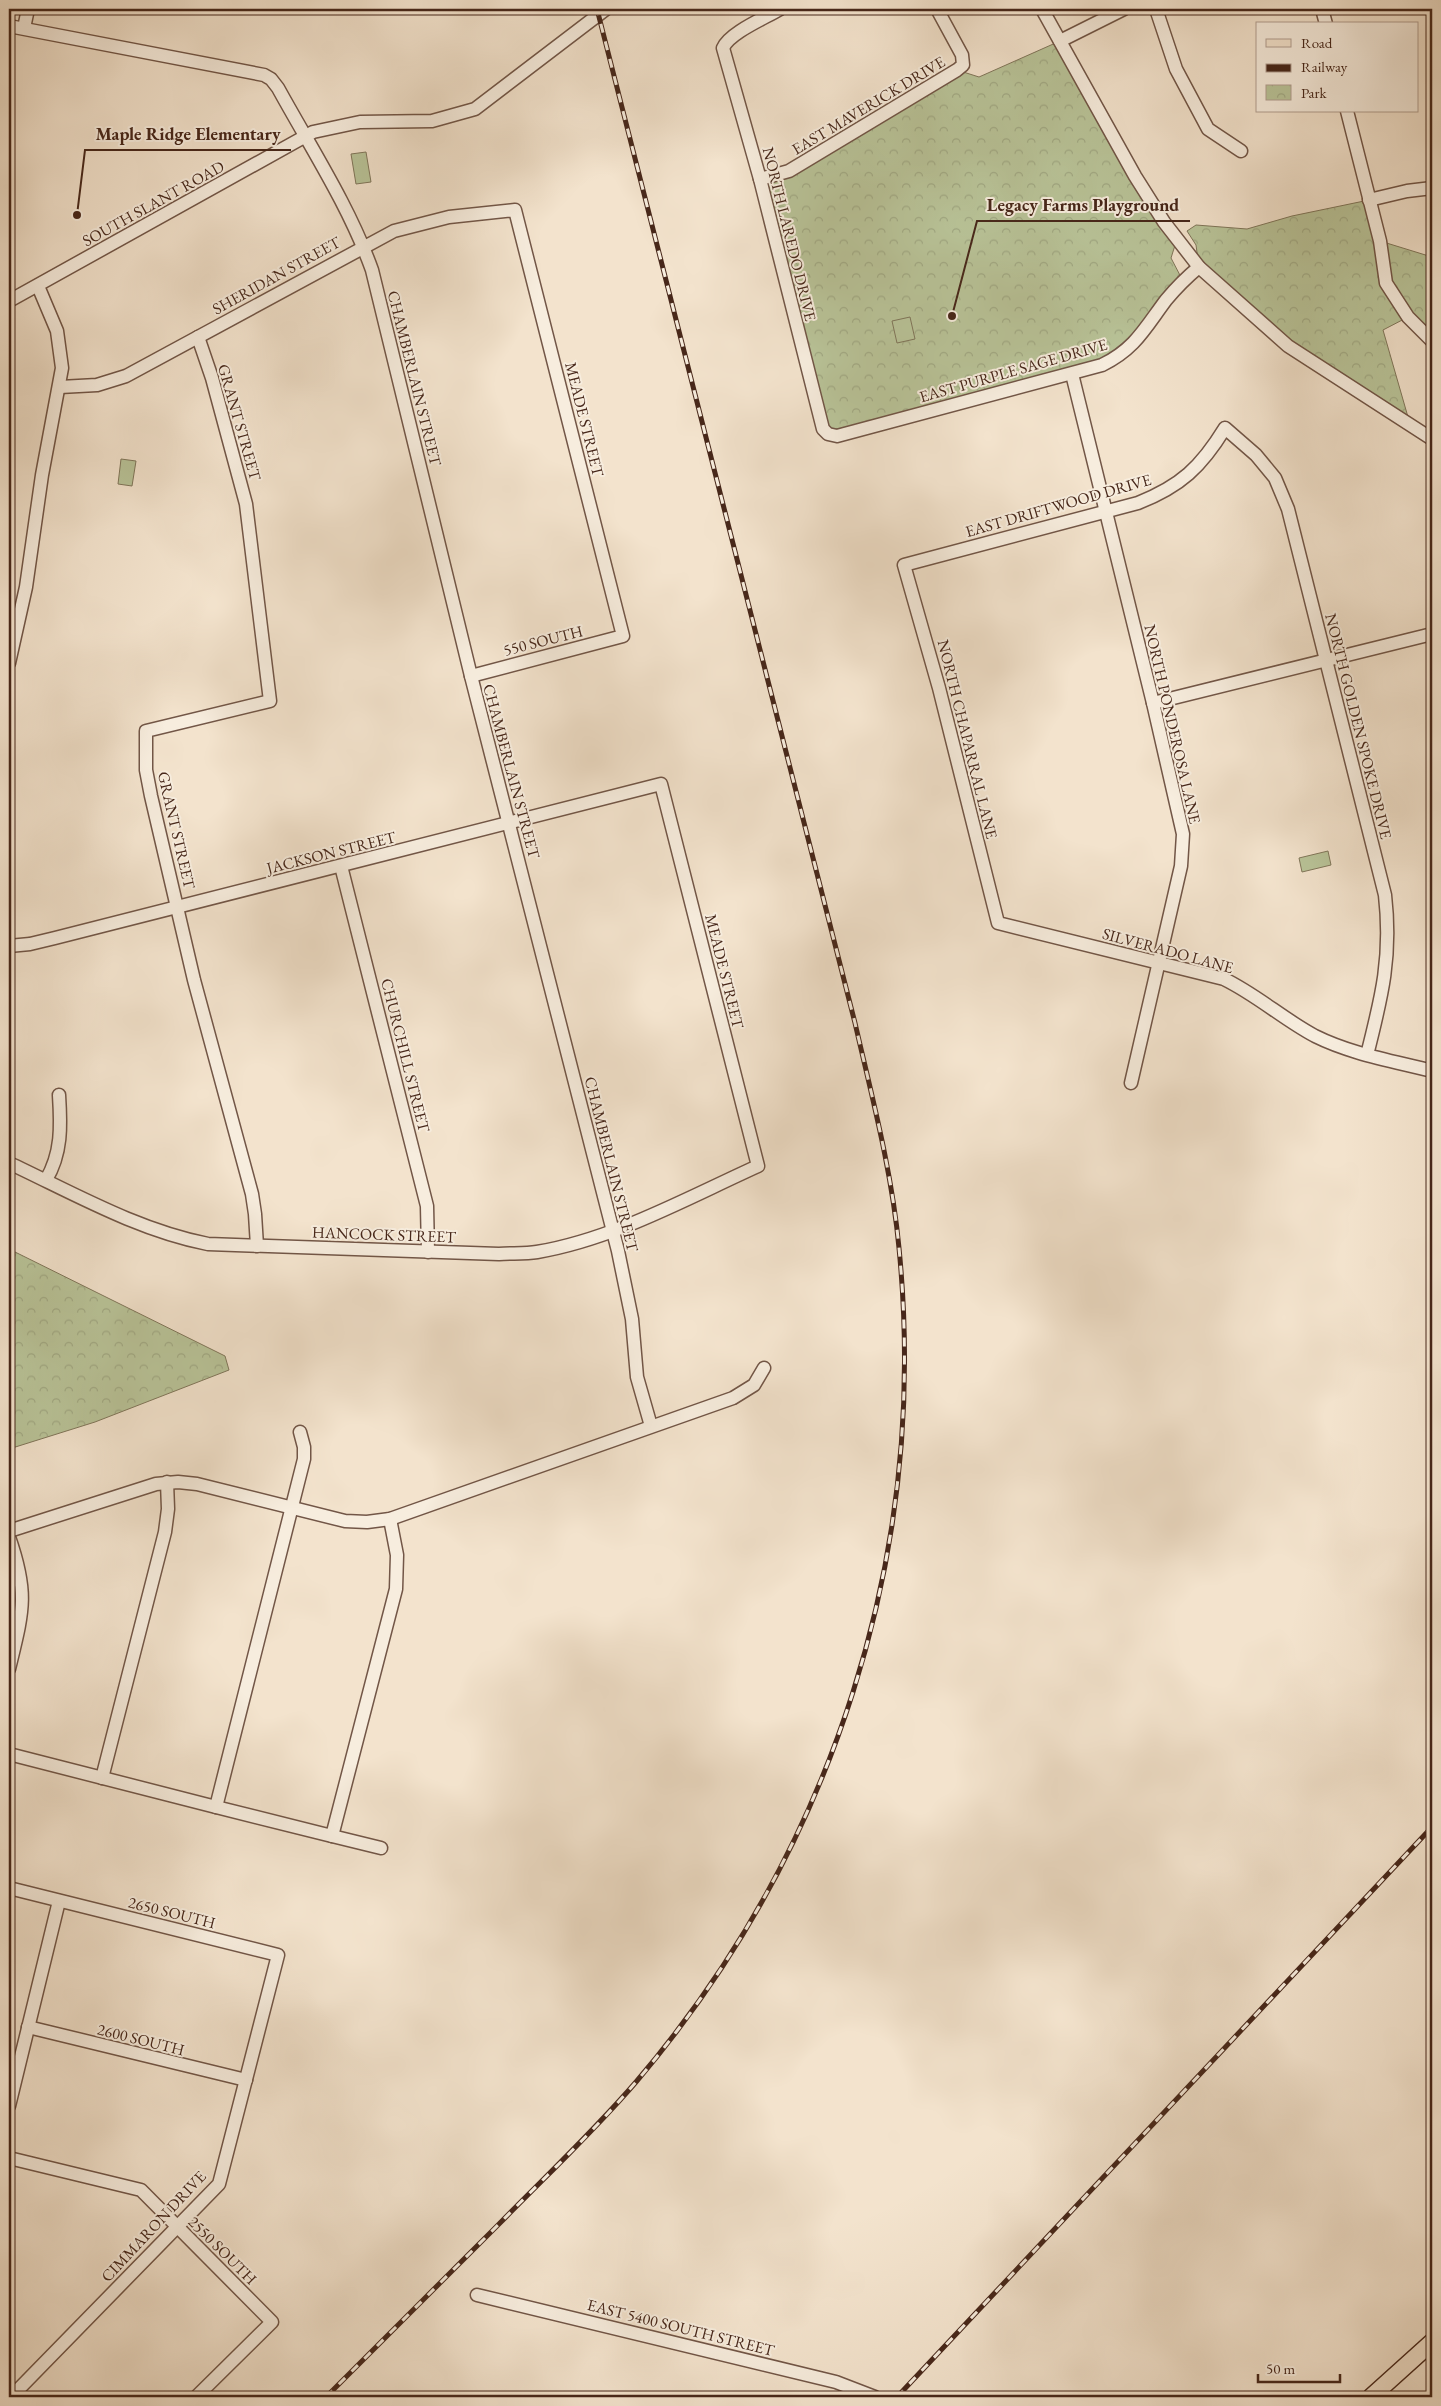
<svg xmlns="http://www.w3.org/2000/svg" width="1441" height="2406" viewBox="0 0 1441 2406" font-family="'EB Garamond',serif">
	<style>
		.park { fill: url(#park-crowns); stroke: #80765a }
		.pitch { fill: #b9c499; stroke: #80765a }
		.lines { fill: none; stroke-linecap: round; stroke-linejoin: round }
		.minor-casing { stroke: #725647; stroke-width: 15 }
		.major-casing { stroke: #47271a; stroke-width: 19 }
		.minor { stroke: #f7edde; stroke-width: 12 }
		.major { stroke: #f3e3cd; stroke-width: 16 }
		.rail-casing { stroke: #47271a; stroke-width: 5 }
		.rail { stroke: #f7edde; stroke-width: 3; stroke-dasharray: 9; stroke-linecap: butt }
		.labels { text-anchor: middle; stroke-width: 4; stroke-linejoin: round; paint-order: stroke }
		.street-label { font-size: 16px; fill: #47271a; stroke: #f7edde }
		.leader { fill: none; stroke: #47271a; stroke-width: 2 }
		.callout-dot { fill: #47271a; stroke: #f7edde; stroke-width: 2 }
		.callout-label { font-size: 18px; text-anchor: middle; font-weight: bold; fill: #47271a; stroke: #f7edde; stroke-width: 4; stroke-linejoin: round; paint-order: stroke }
	</style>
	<defs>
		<pattern id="park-crowns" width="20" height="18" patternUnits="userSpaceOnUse" patternTransform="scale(1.25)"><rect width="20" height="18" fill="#b9c499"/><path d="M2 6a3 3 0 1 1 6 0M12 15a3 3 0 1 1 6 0" fill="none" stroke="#a0a883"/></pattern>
	</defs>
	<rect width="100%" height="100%" fill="#f3e3cd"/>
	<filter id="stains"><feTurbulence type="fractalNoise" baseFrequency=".004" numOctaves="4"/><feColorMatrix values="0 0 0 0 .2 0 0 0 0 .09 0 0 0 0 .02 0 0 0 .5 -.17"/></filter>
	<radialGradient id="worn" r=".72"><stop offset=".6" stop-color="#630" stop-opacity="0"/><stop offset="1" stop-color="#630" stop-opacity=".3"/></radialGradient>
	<!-- park -->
	<g class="park">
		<polygon points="1060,41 1177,239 1171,258 1183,281 1121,356 828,434 760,179 789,171 957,70 979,77"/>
		<polygon points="1369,200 1380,241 1432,257 1432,340 1408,317 1383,330 1410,424 1323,369 1199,267 1196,245 1187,231 1196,225 1247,229 1292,216"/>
		<polygon points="9,1249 225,1356 229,1370 95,1422 9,1449"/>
	</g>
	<!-- pitch -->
	<g class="pitch">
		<polygon points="366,152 371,182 356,184 351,154"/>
		<polygon points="910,317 915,339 897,343 892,321"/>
		<polygon points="121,459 136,461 132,486 118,484"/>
		<polygon points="1328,851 1331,865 1302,872 1299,858"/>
	</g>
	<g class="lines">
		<defs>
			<g id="minor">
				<path d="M780,9c-15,9 -51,24 -57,39l37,131 63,250 5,5 9,2 265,-71c33,-16 43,-37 64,-65 10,-12 21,-23 33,-33"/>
				<polyline points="1042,9 1135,176 1164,222 1199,267 1288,346 1432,439"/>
				<polyline points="1156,9 1176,69 1208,129 1241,151"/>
				<polyline points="1322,9 1326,24"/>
				<path d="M9,26l255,49 7,4 7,9c33,60 71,118 94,182l99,406 147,575 14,68 5,58 14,49"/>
				<polyline points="24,28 28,9"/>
				<polyline points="1060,41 1124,9"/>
				<polyline points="1347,111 1380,241 1386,283 1408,317 1432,341"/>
				<polyline points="760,179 789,171 957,70 963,65 962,55 937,9"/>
				<polyline points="1369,200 1407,191 1432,188"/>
				<polyline points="9,301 313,132 360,122 432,121 475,109 606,9"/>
				<polyline points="198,337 212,378 246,504 270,701 146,731 146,770 151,796 194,980 252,1194 255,1214 257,1246"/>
				<polyline points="1072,374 1153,703 1183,834 1181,866 1131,1083"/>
				<polyline points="60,387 97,385 126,376 394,231 449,217 515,210 623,636 471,676"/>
				<polyline points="9,663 26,587 42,475 62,368 57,331 38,286"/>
				<polyline points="1153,703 1432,634"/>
				<polyline points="341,866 427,1206 428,1252"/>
				<path d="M9,946l21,-2 25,-6 606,-154 97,382c-71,32 -144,73 -221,86 -12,2 -26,1 -38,2l-291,-10c-71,-14 -135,-51 -199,-81"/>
				<path d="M1367,1055c15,-59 25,-99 18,-160l-97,-386 -13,-31 -19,-23 -31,-27c-24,39 -44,58 -87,75l-234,62 35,123 59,235 226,56c33,16 59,40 91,57 36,18 78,25 117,35"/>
				<path d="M46,1180c16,-27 15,-54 13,-85"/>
				<polyline points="9,1531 156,1484 178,1482 197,1484 345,1521 367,1522 390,1519 733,1398 754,1385 764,1368"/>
				<path d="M9,1537c20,57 14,74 0,132"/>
				<polyline points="9,1754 216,1807 304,1459 304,1447 300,1432"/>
				<polyline points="102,1778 165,1532 168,1509 167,1482"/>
				<polyline points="216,1807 332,1836 396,1589 397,1555 390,1519"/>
				<polyline points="332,1836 381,1848"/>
				<polyline points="9,1888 278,1955 219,2184 11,2397"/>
				<polyline points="28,2027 246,2080"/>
				<polyline points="9,2106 59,1901"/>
				<polyline points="9,2158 141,2190 272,2322 196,2397"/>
				<polyline points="477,2295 836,2382 875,2397"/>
			</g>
			<polyline id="major" points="1371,2397 1432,2342"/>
		</defs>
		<!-- minor casing -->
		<use href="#minor" class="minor-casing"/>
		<!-- major casing -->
		<use href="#major" class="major-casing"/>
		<!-- minor -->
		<use href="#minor" class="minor"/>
		<!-- major -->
		<use href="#major" class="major"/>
		<defs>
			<g id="rail">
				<path d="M326,2397c58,-58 115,-115 173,-173 46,-47 94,-92 137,-142 198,-233 293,-529 263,-834 -7,-76 -27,-151 -44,-225l-258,-1014"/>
				<polyline points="897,2397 1432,1827"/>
			</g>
		</defs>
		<!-- rail casing -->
		<use href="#rail" class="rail-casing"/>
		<!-- rail -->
		<use href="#rail" class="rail"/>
	</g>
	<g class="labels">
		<!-- street labels -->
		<g class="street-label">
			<text transform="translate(868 105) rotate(-31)" y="6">EAST MAVERICK DRIVE</text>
			<text transform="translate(153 203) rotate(-29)" y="6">SOUTH SLANT ROAD</text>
			<text transform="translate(790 234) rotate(76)" y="6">NORTH LAREDO DRIVE</text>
			<text transform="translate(276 275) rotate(-29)" y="6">SHERIDAN STREET</text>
			<text transform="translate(1013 370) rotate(-16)" y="6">EAST PURPLE SAGE DRIVE</text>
			<text transform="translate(415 378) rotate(76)" y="6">CHAMBERLAIN STREET</text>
			<text transform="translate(585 419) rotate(76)" y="6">MEADE STREET</text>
			<text transform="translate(240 422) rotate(74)" y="6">GRANT STREET</text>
			<text transform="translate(1058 505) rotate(-16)" y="6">EAST DRIFTWOOD DRIVE</text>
			<text transform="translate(543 640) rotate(-14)" y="6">550 SOUTH</text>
			<text transform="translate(1173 724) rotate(77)" y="6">NORTH PONDEROSA LANE</text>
			<text transform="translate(1359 726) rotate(76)" y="6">NORTH GOLDEN SPOKE DRIVE</text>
			<text transform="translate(968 739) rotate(76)" y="6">NORTH CHAPARRAL LANE</text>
			<text transform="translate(512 771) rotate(75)" y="6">CHAMBERLAIN STREET</text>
			<text transform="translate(177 830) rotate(77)" y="6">GRANT STREET</text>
			<text transform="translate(331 852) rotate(-14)" y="6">JACKSON STREET</text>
			<text transform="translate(1168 950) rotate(15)" y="6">SILVERADO LANE</text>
			<text transform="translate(725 971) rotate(76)" y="6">MEADE STREET</text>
			<text transform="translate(406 1055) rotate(76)" y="6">CHURCHILL STREET</text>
			<text transform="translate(612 1164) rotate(76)" y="6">CHAMBERLAIN STREET</text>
			<text transform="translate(384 1234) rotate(2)" y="6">HANCOCK STREET</text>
			<text transform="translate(172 1912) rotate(14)" y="6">2650 SOUTH</text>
			<text transform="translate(141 2039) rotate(14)" y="6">2600 SOUTH</text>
			<text transform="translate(153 2226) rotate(-47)" y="6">CIMMARON DRIVE</text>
			<text transform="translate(223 2250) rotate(45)" y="6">2550 SOUTH</text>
			<text transform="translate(681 2327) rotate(14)" y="6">EAST 5400 SOUTH STREET</text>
		</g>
	</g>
	<!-- callouts -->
	<path class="leader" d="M77 215L85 150H291M952 316L977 221H1190"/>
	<g class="callout-dot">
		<circle cx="77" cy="215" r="5"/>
		<circle cx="952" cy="316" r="5"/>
	</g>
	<g class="callout-label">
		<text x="188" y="140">Maple Ridge Elementary</text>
		<text x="1083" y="211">Legacy Farms Playground</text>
	</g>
	<!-- margin -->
	<rect width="1441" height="2406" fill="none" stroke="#f3e3cd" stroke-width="30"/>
	<rect x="10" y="10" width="1421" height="2386" fill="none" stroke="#47271a" stroke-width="2.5"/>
	<rect x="15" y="15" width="1411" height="2376" fill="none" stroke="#47271a"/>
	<!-- legend -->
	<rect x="1256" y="22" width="162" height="90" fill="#f7edde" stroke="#b19e90"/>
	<rect x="1266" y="39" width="25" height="8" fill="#f3e3cd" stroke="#b19e90"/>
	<text x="1301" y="48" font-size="15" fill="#47271a">Road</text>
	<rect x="1266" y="64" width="25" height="8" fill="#47271a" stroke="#b19e90"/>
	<text x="1301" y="72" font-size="15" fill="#47271a">Railway</text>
	<rect x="1266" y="85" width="25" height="15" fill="url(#park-crowns)" stroke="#b19e90"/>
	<text x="1301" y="98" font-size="15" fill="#47271a">Park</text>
	<!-- scale -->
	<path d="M1258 2374v8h82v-8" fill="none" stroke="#47271a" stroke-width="2.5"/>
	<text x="1266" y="2374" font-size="15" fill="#47271a" stroke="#f7edde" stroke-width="4" paint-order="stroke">50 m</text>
	<rect width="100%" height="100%" filter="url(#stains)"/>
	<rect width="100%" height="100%" fill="url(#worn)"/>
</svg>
